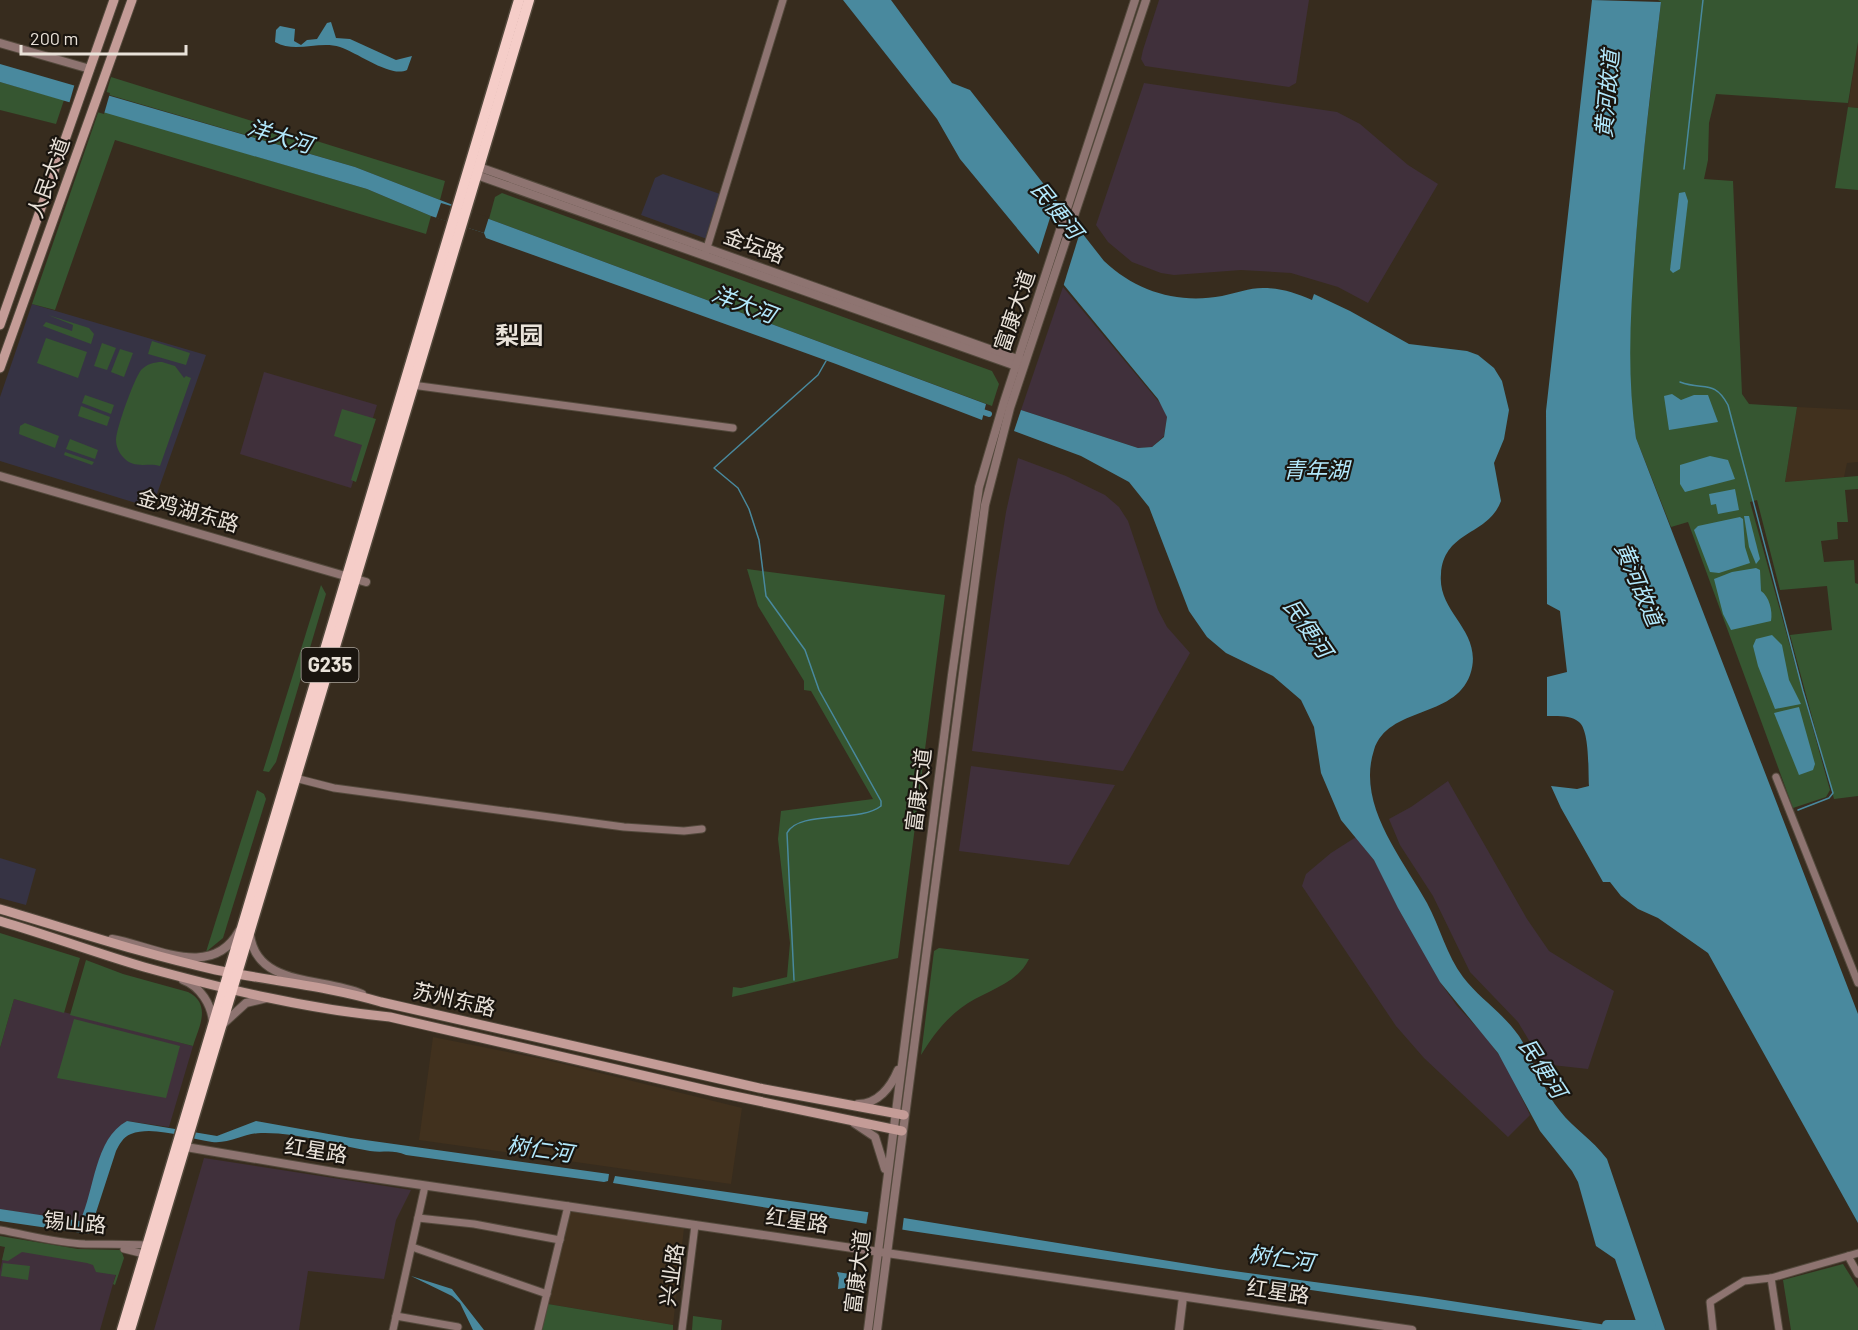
<svg xmlns="http://www.w3.org/2000/svg" width="1858" height="1330" viewBox="0 0 1858 1330" font-family="Barlow,'Noto Sans SC',sans-serif">
	<style>
		.commercial { fill: #40303b }
		.built { fill: #41311e }
		.education { fill: #363344 }
		.green { fill: #365631 }
		.water { fill: #49899e }
		.pier { fill: #372c1e }
		.lines { fill: none; stroke-linecap: round; stroke-linejoin: round }
		.stream { stroke: #49899e; stroke-width: 1.5 }
		.canal { stroke: #49899e; stroke-width: 6 }
		.river { stroke: #49899e; stroke-width: 10 }
		.minor-casing { stroke: #53493c; stroke-width: 9 }
		.tertiary-casing { stroke: #53493c; stroke-width: 10 }
		.secondary-casing { stroke: #53493c; stroke-width: 11 }
		.trunk-casing { stroke: #53493c; stroke-width: 13 }
		.minor { stroke: #8e7471; stroke-width: 7 }
		.tertiary { stroke: #8e7471; stroke-width: 8 }
		.secondary { stroke: #c49c97; stroke-width: 9 }
		.trunk { stroke: #f5cdc8; stroke-width: 10 }
		.labels { text-anchor: middle; stroke-width: 4.5; stroke-linejoin: round; paint-order: stroke }
		.shield { fill: #1a150f; stroke: #aba49c; stroke-width: 1.5 }
		.shield-label { font-size: 20px; font-weight: bold; fill: #e9e2d9 }
		.street-label { font-size: 21px; fill: #e9e2d9; stroke: #1a150f }
		.water-label { font-size: 22px; font-style: italic; fill: #b2e8fc; stroke: #1a150f }
		.quarter-label { font-size: 24px; font-weight: bold; fill: #e9e2d9; stroke: #1a150f }
	</style>
	<rect width="100%" height="100%" fill="#372c1e"/>
	<!-- commercial -->
	<g class="commercial">
		<polygon points="1159,0 1309,0 1296,83 1289,87 1145,66 1141,59 1143,50"/>
		<polygon points="1144,83 1337,112 1360,124 1408,165 1438,184 1368,303 1338,287 1291,273 1241,270 1174,275 1161,273 1132,262 1108,242 1096,225"/>
		<polygon points="1063,287 1164,408 1167,417 1164,436 1152,447 1138,448 1021,410"/>
		<polygon points="264,372 377,405 351,488 240,454"/>
		<polygon points="1018,458 1066,476 1105,495 1119,507 1128,521 1158,610 1167,627 1190,653 1123,771 972,751 995,582 1006,512"/>
		<polygon points="971,766 1115,785 1069,865 959,851"/>
		<polygon points="1448,781 1527,919 1549,951 1614,991 1588,1069 1543,1064 1518,1022 1470,972 1433,896 1400,845 1389,819 1411,807"/>
		<polygon points="1356,837 1374,860 1440,982 1457,1006 1486,1037 1506,1065 1530,1115 1508,1137 1424,1058 1396,1026 1302,886 1306,874 1331,853"/>
		<polygon points="14,999 193,1046 169,1127 127,1121 80,1221 77,1222 0,1209 0,1048"/>
		<polygon points="204,1158 411,1190 396,1220 384,1279 308,1271 299,1330 154,1330"/>
		<polygon points="5,1247 118,1266 100,1330 0,1330 0,1271"/>
	</g>
	<!-- built -->
	<g class="built">
		<polygon points="1858,42 1858,108 1848,107"/>
		<polygon points="1797,407 1858,410 1858,462 1847,463 1844,477 1785,482"/>
		<polygon points="433,1037 547,1060 742,1108 731,1184 419,1140"/>
		<polygon points="570,1210 684,1228 673,1325 548,1304"/>
	</g>
	<!-- education -->
	<g class="education">
		<polygon points="663,174 720,194 707,239 641,215 655,178"/>
		<polygon points="32,304 206,355 152,508 0,461 0,397"/>
		<polygon points="0,858 36,869 26,905 0,898"/>
	</g>
	<!-- green -->
	<g class="green">
		<polygon points="1658,0 1858,0 1858,42 1848,103 1716,94 1709,123 1708,160 1704,179 1733,181 1742,394 1749,404 1797,407 1785,482 1858,476 1858,489 1845,490 1848,522 1837,522 1838,539 1821,541 1824,562 1854,560 1855,583 1858,584 1858,796 1834,799 1790,635 1832,630 1827,586 1780,590 1757,500 1750,502 1830,790 1826,797 1793,808 1688,522 1671,527 1636,438 1630,396 1629,328 1640,184 1661,2"/>
		<polygon points="111,77 445,181 440,200 355,167 106,94"/>
		<polygon points="0,82 64,100 56,124 0,110"/>
		<polygon points="1848,107 1858,108 1858,190 1835,188"/>
		<polygon points="99,110 367,189 431,216 426,234 115,140 55,310 32,304"/>
		<polygon points="502,193 992,371 999,384 992,406 489,219 495,197"/>
		<polygon points="48,315 89,328 94,334 91,344 43,326 39,331 46,322 72,331 73,325"/>
		<polygon points="46,338 87,352 78,378 37,363"/>
		<polygon points="152,341 190,353 186,365 148,354"/>
		<polygon points="102,343 116,348 107,370 94,366"/>
		<polygon points="120,349 133,353 124,377 111,372"/>
		<path d="M162,362l13,4 9,12 2,-2 5,2 -31,88c-11,-4 -26,4 -37,-9 -4,-4 -7,-11 -7,-17 0,-11 18,-61 25,-70 6,-6 13,-8 21,-8z"/>
		<polygon points="85,395 114,405 111,414 82,403"/>
		<polygon points="81,406 110,417 107,426 78,416"/>
		<polygon points="342,409 376,419 356,482 351,480 362,445 334,436"/>
		<polygon points="25,423 59,436 55,448 19,434 20,426"/>
		<polygon points="70,439 98,450 95,459 66,449"/>
		<polygon points="65,452 94,462 92,465 64,455"/>
		<polygon points="747,569 945,595 898,958 732,997 733,987 741,988 787,977 790,943 778,839 781,811 873,799 811,691 804,690 804,681 758,606"/>
		<polygon points="321,585 326,594 276,762 269,772 263,771"/>
		<polygon points="257,790 264,794 266,799 223,938 206,952"/>
		<polygon points="0,933 80,958 64,1013 14,999 0,1048"/>
		<path d="M939,948l90,11c-13,27 -46,32 -68,49 -17,13 -29,29 -40,47l13,-104z"/>
		<path d="M86,960l37,14 65,18c24,12 11,35 5,54l-123,-31z"/>
		<polygon points="74,1019 180,1046 166,1098 57,1078"/>
		<polygon points="0,1236 78,1249 121,1250 124,1258 115,1285 113,1284 116,1275 96,1272 93,1265 87,1263 22,1252 8,1261 2,1260 5,1247 0,1246"/>
		<polygon points="3,1263 30,1266 28,1280 1,1276"/>
		<polygon points="1843,1264 1858,1288 1858,1330 1791,1330 1783,1280"/>
		<polygon points="548,1304 673,1325 673,1330 542,1330"/>
		<polygon points="693,1316 722,1320 721,1330 692,1330"/>
	</g>
	<!-- water -->
	<g class="water">
		<path d="M843,0h48l61,83 18,7 134,171c33,31 74,43 118,35 14,-3 27,-8 41,-8 18,0 33,5 49,12l2,-6 36,17 59,33 58,7 11,4 16,13 8,13 7,29 -5,29 -10,24 7,38c-13,35 -57,29 -60,73 -4,40 44,57 29,101 -16,44 -82,31 -96,75 -18,55 29,109 53,153 13,24 20,53 36,74 16,21 40,36 56,59 15,24 23,53 41,75 14,18 32,28 47,48l58,171h-82l-672,-99 -298,-48 2,-7 252,36 352,57 206,28 214,33 -24,-71 -19,-13 -18,-64 -6,-11 -32,-40 -42,-78 -58,-71 -42,-74 -24,-48 -33,-40 -20,-47 -7,-46 -13,-27 -28,-24 -47,-23 -19,-16 -18,-26 -40,-104 -20,-25 -48,-26 -67,-25 7,-21 117,38 14,-1 12,-10 3,-20 -9,-18 -198,-240 -23,-40z"/>
		<path d="M1592,0l69,2c-9,78 -19,157 -25,236 -5,67 -10,132 0,200l222,576v209l-150,-270 -50,-35 -20,-9 -17,-13 -11,-14h-7l-42,-74 -10,-22 26,3 12,-3c-1,-14 1,-55 -10,-64 -8,-7 -21,-6 -32,-6v-39l20,-5 -7,-61 -13,-7 -1,-193z"/>
		<path d="M331,22l5,16 14,1 46,21 16,-4 -5,14c-16,8 -47,-16 -67,-23 -21,-7 -44,7 -65,-5l1,-12 4,-4 15,3 -1,12 7,4 6,-5 10,-1 10,-16z"/>
		<polygon points="0,64 355,167 489,219 986,404 982,420 836,364 486,238 484,233 431,216 367,189 0,82"/>
		<polygon points="1685,192 1688,201 1680,269 1673,273 1670,270 1679,193"/>
		<polygon points="1672,394 1681,400 1694,395 1708,395 1718,422 1669,430 1664,396"/>
		<polygon points="1710,456 1728,460 1735,479 1685,492 1680,484 1680,465"/>
		<polygon points="1735,489 1739,510 1718,514 1716,504 1711,505 1709,494"/>
		<polygon points="1744,516 1749,516 1760,559 1756,564 1749,547"/>
		<polygon points="1740,517 1743,519 1745,547 1750,563 1719,573 1710,572 1694,530 1698,526"/>
		<path d="M1756,568l4,2 1,21c8,5 12,20 10,30l-40,9 -8,-16 -9,-35 18,-7z"/>
		<polygon points="1772,635 1782,645 1789,680 1801,704 1775,709 1758,666 1753,646 1756,639"/>
		<polygon points="1799,707 1815,764 1813,770 1799,775 1774,713"/>
		<path d="M127,1121l90,15 39,-15 95,17 258,36 -1,7 -4,1 -198,-27c-13,-6 -22,-2 -36,-4 -36,-6 -72,-19 -109,-18 -16,0 -31,11 -49,9 -24,-3 -58,-17 -81,-8 -8,3 -12,11 -15,17l-27,83 -89,-13v-12l80,12c15,-31 14,-82 47,-100z"/>
		<polygon points="837,1272 850,1274 852,1283 850,1287 838,1289 839,1278"/>
		<polygon points="411,1276 452,1289 484,1330 473,1330 460,1303 452,1296"/>
	</g>
	<!-- pier -->
	<g class="pier">
		<polygon points="75,83 110,93 104,114 69,104"/>
		<polygon points="1055,202 1081,229 1063,287 1037,259"/>
		<polygon points="441,203 489,217 484,233 436,218"/>
		<polygon points="869,1209 904,1216 902,1232 866,1226"/>
	</g>
	<g class="lines">
		<!-- stream -->
		<g class="stream">
			<polyline points="1684,169 1703,0"/>
			<path d="M1680,382c24,9 34,-3 48,23l75,286 30,102 -4,5 -31,12"/>
			<path d="M794,980l-7,-147c11,-23 73,-10 94,-27v-5l-62,-111 -14,-40 -39,-54 -7,-56 -10,-31 -11,-21 -24,-20 104,-93 8,-14"/>
		</g>
		<!-- canal -->
		<polyline class="canal" points="977,410 989,414"/>
		<!-- river -->
		<polyline class="river" points="1607,1325 1651,1325"/>
		<defs>
			<g id="minor">
				<polyline points="706,251 783,0"/>
				<polyline points="412,385 733,428"/>
				<polyline points="1776,777 1858,983"/>
				<polyline points="295,778 334,788 624,827 684,831 702,829"/>
				<polyline points="418,1218 474,1224 560,1240"/>
				<path d="M0,1230c28,5 57,13 85,14 21,0 41,0 61,1"/>
				<polyline points="412,1247 547,1294"/>
				<polyline points="124,1249 144,1254"/>
				<polyline points="1848,1256 1858,1274"/>
				<polyline points="1771,1278 1779,1330"/>
				<polyline points="396,1316 458,1327"/>
				<polyline points="393,1330 425,1186"/>
				<polyline points="538,1330 568,1206"/>
				<polyline points="682,1330 695,1225"/>
				<polyline points="1713,1330 1710,1302 1744,1281 1771,1278 1858,1253"/>
			</g>
			<g id="tertiary">
				<polyline points="0,43 90,69"/>
				<polyline points="476,166 1023,361"/>
				<polyline points="471,173 1019,367"/>
				<polyline points="0,476 366,582"/>
				<path d="M250,935c7,52 72,42 112,59"/>
				<path d="M112,939c41,7 100,42 127,-8"/>
				<path d="M183,980c17,6 29,25 30,43"/>
				<polyline points="223,1024 246,1003 267,998"/>
				<path d="M858,1104c20,0 33,-17 40,-34"/>
				<polyline points="854,1123 875,1137 885,1169"/>
				<polyline points="180,1146 340,1173 1412,1330"/>
				<polyline points="868,1330 952,675 979,487 1004,402 1135,0"/>
				<polyline points="877,1330 985,505 1010,408 1146,0"/>
				<polyline points="1179,1330 1183,1297"/>
			</g>
			<g id="secondary">
				<polyline points="0,325 114,0"/>
				<polyline points="0,368 132,0"/>
				<path d="M0,909c72,21 143,45 216,61 55,11 111,16 165,32l378,86 145,27"/>
				<path d="M0,921c48,14 96,32 144,46 80,22 163,42 246,50l325,75 187,39"/>
			</g>
			<g id="trunk">
				<polyline points="122,1330 519,0"/>
				<polyline points="130,1330 529,0"/>
			</g>
		</defs>
		<!-- minor casing -->
		<use href="#minor" class="minor-casing"/>
		<!-- tertiary casing -->
		<use href="#tertiary" class="tertiary-casing"/>
		<!-- secondary casing -->
		<use href="#secondary" class="secondary-casing"/>
		<!-- trunk casing -->
		<use href="#trunk" class="trunk-casing"/>
		<!-- minor -->
		<use href="#minor" class="minor"/>
		<!-- tertiary -->
		<use href="#tertiary" class="tertiary"/>
		<!-- secondary -->
		<use href="#secondary" class="secondary"/>
		<!-- trunk -->
		<use href="#trunk" class="trunk"/>
	</g>
	<g class="labels">
		<!-- shield labels -->
		<rect class="shield" x="301.5" y="648" width="57" height="34" rx="4.5"/>
		<g class="shield-label">
			<text x="330" y="672">G235</text>
		</g>
		<!-- street labels -->
		<g class="street-label">
			<text transform="translate(49 178) rotate(-70)" y="7">人民大道</text>
			<text transform="translate(754 246) rotate(20)" y="7">金坛路</text>
			<text transform="translate(1015 311) rotate(-71)" y="7">富康大道</text>
			<text transform="translate(188 511) rotate(16)" y="7">金鸡湖东路</text>
			<text transform="translate(919 790) rotate(-83)" y="7">富康大道</text>
			<text transform="translate(454 1000) rotate(13)" y="7">苏州东路</text>
			<text transform="translate(316 1151) rotate(9)" y="7">红星路</text>
			<text transform="translate(797 1221) rotate(8)" y="7">红星路</text>
			<text transform="translate(75 1223) rotate(5)" y="7">锡山路</text>
			<text transform="translate(858 1272) rotate(-83)" y="7">富康大道</text>
			<text transform="translate(672 1275) rotate(-82)" y="7">兴业路</text>
			<text transform="translate(1278 1292) rotate(8)" y="7">红星路</text>
		</g>
		<!-- water labels -->
		<g class="water-label">
			<text transform="translate(1607 94) rotate(-85)" y="8">黄河故道</text>
			<text transform="translate(280 136) rotate(17)" y="8">洋大河</text>
			<text transform="translate(1057 210) rotate(51)" y="8">民便河</text>
			<text transform="translate(744 304) rotate(21)" y="8">洋大河</text>
			<text x="1316" y="478">青年湖</text>
			<text transform="translate(1639 584) rotate(67)" y="8">黄河故道</text>
			<text transform="translate(1308 628) rotate(55)" y="8">民便河</text>
			<text transform="translate(1543 1068) rotate(57)" y="8">民便河</text>
			<text transform="translate(540 1149) rotate(8)" y="8">树仁河</text>
			<text transform="translate(1281 1258) rotate(8)" y="8">树仁河</text>
		</g>
		<!-- quarter labels -->
		<g class="quarter-label">
			<text x="519" y="344">梨园</text>
		</g>
	</g>
	<!-- scale -->
	<path d="M21 45v9h165v-9" fill="none" stroke="#e9e2d9" stroke-width="3"/>
	<text x="30" y="45" font-size="18" fill="#e9e2d9" stroke="#1a150f" stroke-width="4.5" paint-order="stroke">200 m</text>
</svg>
